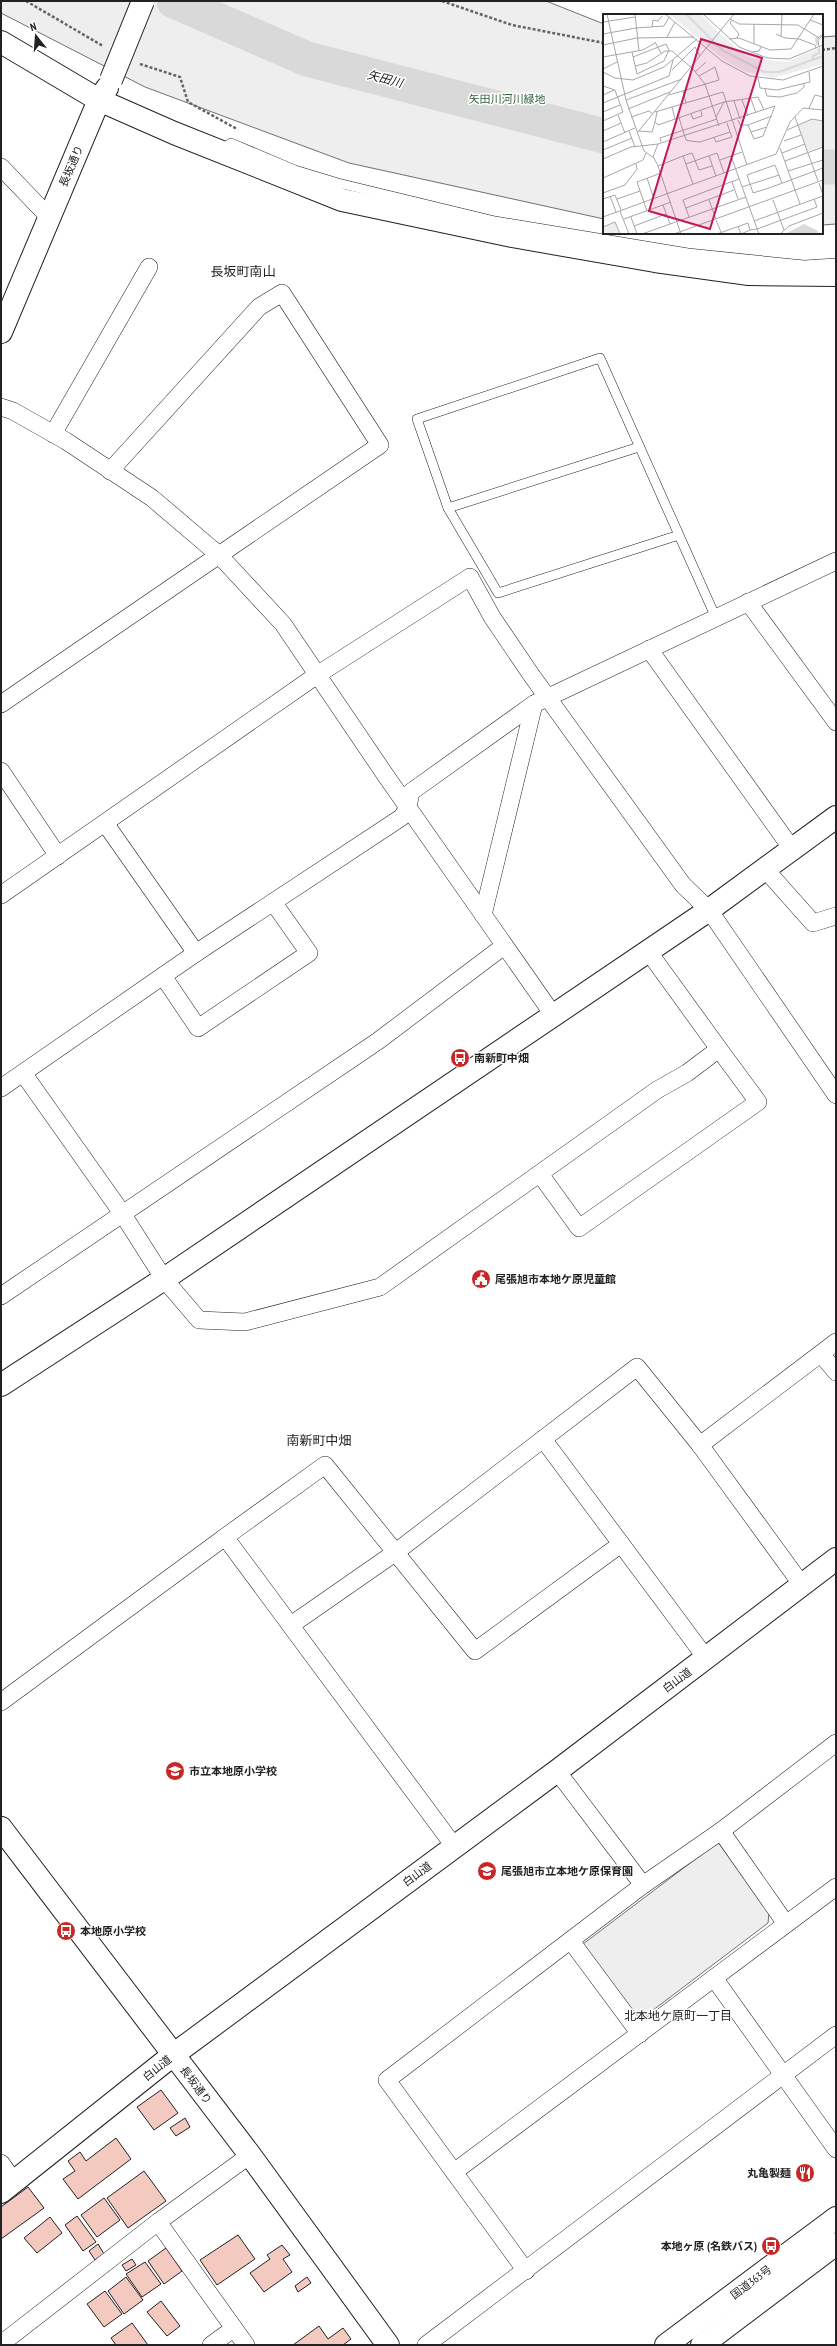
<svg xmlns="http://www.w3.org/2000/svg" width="837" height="2346" viewBox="0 0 837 2346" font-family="'PT Sans Narrow','Noto Sans JP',sans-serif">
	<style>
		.green { fill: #eee; stroke: #6f6f6f }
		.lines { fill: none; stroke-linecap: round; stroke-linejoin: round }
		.river { stroke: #d9d9d9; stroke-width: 35 }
		.building { fill: #f3c9c0; stroke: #222 }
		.service-casing { stroke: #222; stroke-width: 10 }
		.minor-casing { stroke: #222; stroke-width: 18 }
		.tertiary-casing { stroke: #222; stroke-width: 24 }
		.trunk-casing { stroke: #222; stroke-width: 24 }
		.path { stroke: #646464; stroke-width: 2.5; stroke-dasharray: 3 2; stroke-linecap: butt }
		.service { stroke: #fff; stroke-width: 9 }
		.minor { stroke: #fff; stroke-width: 17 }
		.tertiary { stroke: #fff; stroke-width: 22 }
		.trunk { stroke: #fff; stroke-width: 22 }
		.tertiary-bridge-casing { stroke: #222; stroke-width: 24; stroke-linecap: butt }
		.tertiary-bridge { stroke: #fff; stroke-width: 22 }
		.labels { text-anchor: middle; stroke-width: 3; stroke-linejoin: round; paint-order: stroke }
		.park-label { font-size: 11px; fill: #2f5e38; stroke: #fff }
		.street-label { font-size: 11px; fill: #222; stroke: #fff }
		.poi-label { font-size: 11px; font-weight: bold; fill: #222; stroke: #fff; text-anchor: start }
		.water-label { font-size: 12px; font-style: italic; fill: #222; stroke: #fff }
		.neighbourhood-label { font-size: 12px; fill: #222; stroke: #fff }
		.quarter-label { font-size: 13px; fill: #222; stroke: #fff }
		.inset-river { fill: none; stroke: #d9d9d9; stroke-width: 2 }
		.inset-road { fill: none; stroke: #a7a7a7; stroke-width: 1 }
		.view { fill: #c2185b; fill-opacity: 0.15; stroke: #c2185b; stroke-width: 2 }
		.inset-edge { fill: none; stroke: #222; stroke-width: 2 }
	</style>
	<rect width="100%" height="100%" fill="#fff"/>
	<!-- green -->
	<g class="green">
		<polygon points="1,1 546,1 604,24 604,219 349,163 145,87 1,13"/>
		<polygon points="836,36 836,224 822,225 822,37"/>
		<polygon points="718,1842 769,1913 768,1923 640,2020 583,1944"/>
	</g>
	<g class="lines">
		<!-- river -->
		<g class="river">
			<polyline points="174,1 307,59 604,136"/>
			<polyline points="822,167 836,167"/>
		</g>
	</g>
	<!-- building -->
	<g class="building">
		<polygon points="161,2090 178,2113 154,2130 137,2107"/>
		<polygon points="185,2118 190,2127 176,2136 170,2128"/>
		<polygon points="116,2138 131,2159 78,2199 63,2179 75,2171 68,2161 80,2152 86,2161"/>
		<polygon points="144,2171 166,2201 128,2228 107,2198"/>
		<polygon points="28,2187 44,2208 1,2239 1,2207"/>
		<polygon points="104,2198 120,2220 97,2237 81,2215"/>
		<polygon points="77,2216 96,2242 83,2251 65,2225"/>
		<polygon points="50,2217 62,2233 37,2253 24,2238"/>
		<polygon points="238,2235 255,2259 217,2285 200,2260"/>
		<polygon points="98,2244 104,2254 95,2260 89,2251"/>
		<polygon points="282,2245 290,2255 283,2259 292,2272 264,2292 250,2273 270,2259 267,2255"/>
		<polygon points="166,2248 182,2271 164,2284 148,2261"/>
		<polygon points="132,2259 136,2265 126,2271 122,2265"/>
		<polygon points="145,2262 161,2284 142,2297 126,2274"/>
		<polygon points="126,2277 143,2300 124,2314 108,2291"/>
		<polygon points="307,2277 311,2283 298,2292 295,2286"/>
		<polygon points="105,2291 122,2314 104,2327 87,2304"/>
		<polygon points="161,2301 180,2326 167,2336 147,2312"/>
		<polygon points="132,2323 148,2345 116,2345 111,2338"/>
		<polygon points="319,2326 328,2339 343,2328 351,2339 343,2345 293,2345"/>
	</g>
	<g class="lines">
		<defs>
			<g id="service">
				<polyline points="221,150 231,143 295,170 338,183 495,221 688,253 804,265 836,263"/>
				<polyline points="448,508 639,447"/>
				<path d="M679,535l-181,58 -50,-85 -31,-89 183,-61c38,86 77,173 116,260"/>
			</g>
			<g id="minor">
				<polyline points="1,167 49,217"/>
				<polyline points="1,407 13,411 66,441 152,498 219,555 283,624 386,776 554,1016"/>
				<polyline points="53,434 149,267"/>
				<polyline points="748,602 836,722"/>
				<polyline points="649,649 792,849"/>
				<polyline points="1,704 380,445 282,293 259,307 110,471"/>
				<polyline points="1,771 58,856"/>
				<polyline points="105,823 196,953"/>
				<polyline points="765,869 813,923 836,916"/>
				<polyline points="1,895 317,675 470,577 492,617 532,676 683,885 709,910 836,1095"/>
				<polyline points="483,915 534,704"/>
				<polyline points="163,976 198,1028 309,953 273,902"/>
				<polyline points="23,1073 122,1213 164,1279 199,1320 245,1322 380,1287 657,1090 687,1073 719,1049 648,951"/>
				<polyline points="1,1088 196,953 402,817 408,807 411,792 534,704 836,561"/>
				<polyline points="540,1174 579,1228 758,1102 719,1049"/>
				<polyline points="1,1296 378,1041 504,946"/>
				<polyline points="821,1354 836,1372"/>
				<polyline points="543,1439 706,1658"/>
				<polyline points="700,1445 836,1342"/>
				<polyline points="225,1537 325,1465 475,1651 621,1544"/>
				<polyline points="291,1625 396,1552 637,1367 700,1445 802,1585"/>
				<polyline points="1,1702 225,1537 454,1846"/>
				<polyline points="557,1771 643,1885"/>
				<polyline points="721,1831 786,1924"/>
				<polyline points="571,1941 640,2034"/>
				<polyline points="714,1978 836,2149"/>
				<polyline points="1,2163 15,2183"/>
				<polyline points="454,2172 836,1887"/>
				<polyline points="158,2222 246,2345"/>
				<polyline points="526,2271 387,2080 643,1885 721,1831 836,1743"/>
				<polyline points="1,2344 158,2222 250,2155"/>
				<polyline points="211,2345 233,2329"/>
				<polyline points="426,2345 836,2035"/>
			</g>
			<g id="tertiary">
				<polyline points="1,42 99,100 174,133 342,200 512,236 655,261 749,274 836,275"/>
				<polyline points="1,332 99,100 107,88"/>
				<polyline points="1,1385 164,1279 709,910 836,817"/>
				<polyline points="1,1828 250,2155 388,2345"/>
				<polyline points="1,2192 173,2055 557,1771 836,1559"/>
			</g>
			<g id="trunk">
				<polyline points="666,2345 836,2218"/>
				<polyline points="702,2345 836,2244"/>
			</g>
		</defs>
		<!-- service casing -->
		<use href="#service" class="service-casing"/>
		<!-- minor casing -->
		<use href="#minor" class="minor-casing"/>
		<!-- tertiary casing -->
		<use href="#tertiary" class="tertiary-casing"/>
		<!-- trunk casing -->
		<use href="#trunk" class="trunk-casing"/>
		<!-- path -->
		<g class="path">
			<polyline points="26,1 103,46"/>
			<polyline points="442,1 512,25 604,43"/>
			<polyline points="822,50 836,48"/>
			<polyline points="140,64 180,77 188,102 237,129"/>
		</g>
		<!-- service -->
		<use href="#service" class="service"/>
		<!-- minor -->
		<use href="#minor" class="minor"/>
		<!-- tertiary -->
		<use href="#tertiary" class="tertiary"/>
		<!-- trunk -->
		<use href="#trunk" class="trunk"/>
		<defs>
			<polyline id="tertiary-bridge" points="111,80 143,1"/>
		</defs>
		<!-- tertiary-bridge casing -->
		<use href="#tertiary-bridge" class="tertiary-bridge-casing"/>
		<!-- tertiary-bridge -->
		<use href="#tertiary-bridge" class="tertiary-bridge"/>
	</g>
	<!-- icons -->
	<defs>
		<symbol id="bus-disc" viewBox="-11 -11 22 22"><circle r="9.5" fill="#c62828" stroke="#fff"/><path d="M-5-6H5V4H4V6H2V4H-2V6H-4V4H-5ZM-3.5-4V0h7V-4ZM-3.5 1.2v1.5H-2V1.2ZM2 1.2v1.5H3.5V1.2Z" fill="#fff"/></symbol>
		<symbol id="civic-disc" viewBox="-11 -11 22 22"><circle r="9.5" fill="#c62828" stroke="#fff"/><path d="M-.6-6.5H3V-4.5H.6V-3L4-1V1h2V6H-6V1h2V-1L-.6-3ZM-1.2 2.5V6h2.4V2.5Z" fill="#fff"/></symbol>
		<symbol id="school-disc" viewBox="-11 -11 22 22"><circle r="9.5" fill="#c62828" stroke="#fff"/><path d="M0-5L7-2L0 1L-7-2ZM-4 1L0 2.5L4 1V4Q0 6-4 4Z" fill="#fff"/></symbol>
		<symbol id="restaurant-disc" viewBox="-11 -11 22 22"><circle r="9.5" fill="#c62828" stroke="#fff"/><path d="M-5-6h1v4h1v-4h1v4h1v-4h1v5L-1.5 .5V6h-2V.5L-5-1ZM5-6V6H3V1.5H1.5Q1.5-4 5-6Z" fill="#fff"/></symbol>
	</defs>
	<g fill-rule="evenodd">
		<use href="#bus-disc" x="449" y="1047" width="22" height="22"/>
		<use href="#civic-disc" x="470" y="1268" width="22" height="22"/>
		<use href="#school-disc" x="164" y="1760" width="22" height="22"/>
		<use href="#school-disc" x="476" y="1860" width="22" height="22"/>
		<use href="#bus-disc" x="55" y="1920" width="22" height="22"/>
		<use href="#restaurant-disc" x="794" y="2162" width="22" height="22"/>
		<use href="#bus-disc" x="760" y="2235" width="22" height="22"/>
	</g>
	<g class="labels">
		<!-- park labels -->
		<g class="park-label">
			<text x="507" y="103">矢田川河川緑地</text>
		</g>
		<!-- street labels -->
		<g class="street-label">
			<text transform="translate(71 166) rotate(-67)" y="4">長坂通り</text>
			<text transform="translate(677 1680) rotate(-37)" y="4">白山道</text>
			<text transform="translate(417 1874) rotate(-37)" y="4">白山道</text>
			<text transform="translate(157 2068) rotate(-39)" y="4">白山道</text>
			<text transform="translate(196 2085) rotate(53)" y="4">長坂通り</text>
			<text transform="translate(751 2282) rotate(-37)" y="4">国道363号</text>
		</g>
		<!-- poi labels -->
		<g class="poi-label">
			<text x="474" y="1062">南新町中畑</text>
			<text x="495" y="1283">尾張旭市本地ケ原児童館</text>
			<text x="189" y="1775">市立本地原小学校</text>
			<text x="501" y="1875">尾張旭市立本地ケ原保育園</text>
			<text x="80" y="1935">本地原小学校</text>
			<text x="791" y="2177" text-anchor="end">丸亀製麺</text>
			<text x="757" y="2250" text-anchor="end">本地ヶ原 (名鉄バス)</text>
		</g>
		<!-- water labels -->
		<g class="water-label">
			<text transform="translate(385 79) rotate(15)" y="4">矢田川</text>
		</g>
		<!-- neighbourhood labels -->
		<g class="neighbourhood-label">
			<text x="678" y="2020">北本地ケ原町一丁目</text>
		</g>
		<!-- quarter labels -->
		<g class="quarter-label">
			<text x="243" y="276">長坂町南山</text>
			<text x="319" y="1445">南新町中畑</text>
		</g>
	</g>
	<!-- overview -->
	<g transform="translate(603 14)">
		<rect width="220" height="220" fill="#fff"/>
		<path d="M66,0h32l19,20 26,22 10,3 31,3 36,-16v18l-50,14 -29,-7 -21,-12zM209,105l11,2v26l-16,4 -9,-25zM12,209l4,11h-14l-2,-7z" fill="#eee"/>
		<path d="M201,210l14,7 -1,3h-32z" fill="#d9d9d9"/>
		<path class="inset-river" d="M83,0l36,36 42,22h15l44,-16M214,31l-1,-6 7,-5M209,47l1,-5 6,-3v-5"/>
		<path class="inset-road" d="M4,0l19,86 18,51 10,7 4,8 23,68M32,0l4,37M62,0l57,47 28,15 33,4 40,-14M100,0l36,33 28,11 22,1 34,-14M127,5l9,5 59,1 21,13M129,6l-2,3 9,11 -2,4M207,6l13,5M0,8l32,-5M151,10v20M49,13l1,-7 5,1 4,-5M0,20l33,-6 28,-2 5,-9M173,20l9,4 14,1 16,6 1,3M178,22l1,-22M64,23l8,-15M126,25l10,-1 31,12 21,-1 23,-35M52,28l6,11M0,31l34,-7 57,-1M216,33l-1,-7 5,-5M29,38l5,22 27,-13 5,-11 -3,-6 -33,13M148,38l8,-1 2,-4M0,43l40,-7 12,-7M32,52l12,-3 18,-12h7l21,18 12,15 14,42M0,55l14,-7M69,56l23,-23 5,9M0,58l12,6 18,2 31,-13 33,-28M92,58l11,-10M155,64l2,10 17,2 33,-8 -1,-10M0,72l12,4 8,22 -20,9M162,75l2,7 13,1 17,-4 7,-6v-3M80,77l3,12M0,81l11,-5M66,81l50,-15 -4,-13 -16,9M148,85l5,14M23,86l56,-21M139,86l6,16M131,87l6,18M0,89l66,-27 4,-16M69,93l3,12M206,94l6,-13 8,2M25,95l42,-17M0,98l17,-7M52,98l68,-20 24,73M54,98l-2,10 3,3 66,-23 34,-5 6,13M88,100l2,5 9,-3 -1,-5M15,101l7,18M28,103l18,-6 4,3M113,103l8,-15M192,103l23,64M76,104l7,22 4,1 10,1 30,-10 -3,-9M135,106l2,5h8l6,14 9,-3 12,-30M145,111l24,-9M184,116l25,-11 11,2M0,117l18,-8M26,117l6,16M36,117l13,1 3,-10M148,118l16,-5M34,119l97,-119M111,123l2,5 16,-5 -2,-5M181,127l17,-6M0,128l32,-14M58,128l-1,-4 57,-19M177,134l20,56M0,136l29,-12M179,139l23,-9M80,142l9,-3 7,17 13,-4M106,142l7,20M128,142l28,78M50,143l5,-13M0,145l28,-12 27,-3 117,-38M117,146l22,-8M182,147l38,-14M83,150l31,-11 7,20M55,152l25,-10 10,28M185,157l35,-11M0,164l40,-18 3,-7M44,164l7,21M129,168l6,17M179,169l-7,-18 -28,10 6,18 16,-5 54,-20M216,169l4,12M139,173l37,-12M0,179l22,-8 12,-16 -1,-5M7,182l6,16M0,185l12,-4 6,15M14,185l23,-8M106,186l7,19M170,186l11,30M60,191l7,19M83,194l48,-18M17,197l9,23M44,197l-10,-29 24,-9M0,203l173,-63 14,-32 13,-14 20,2M28,203l6,17M86,203l-6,-17 56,-21M21,205l47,-17M113,206l5,12M151,207l69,-25M31,212l32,-12M135,212l3,8 9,-4M0,213l12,-5 5,12M39,220l104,-37M71,220l149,-54M114,220l31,-11 2,7 7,-1 60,-22 -3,-8M177,220l9,-8 34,-13"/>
		<path class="view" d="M98,25l61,19 -52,171 -61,-18z"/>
		<rect width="220" height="220" class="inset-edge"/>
	</g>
	<!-- border -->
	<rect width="837" height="2346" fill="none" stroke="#222222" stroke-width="4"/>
	<!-- north arrow -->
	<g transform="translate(36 36) rotate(343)" stroke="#ffffff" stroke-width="3" paint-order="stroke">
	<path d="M0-3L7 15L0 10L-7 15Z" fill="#222222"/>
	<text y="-6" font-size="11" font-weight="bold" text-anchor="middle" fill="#222222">N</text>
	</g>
</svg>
